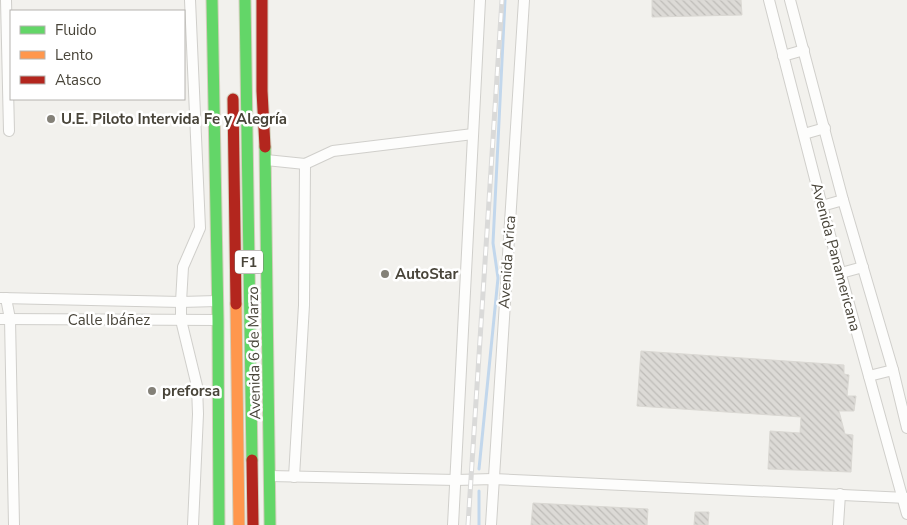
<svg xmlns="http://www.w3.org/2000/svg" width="907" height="525" viewBox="0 0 907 525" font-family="'Nunito Sans',sans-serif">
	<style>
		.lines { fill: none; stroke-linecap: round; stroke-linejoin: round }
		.stream { stroke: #c2d7ec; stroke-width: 3 }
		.building { fill: url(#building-back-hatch); stroke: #dad8d3 }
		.street-casing { stroke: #d0cfcb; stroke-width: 12 }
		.fast-casing { stroke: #d3cebc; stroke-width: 13 }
		.slow-casing { stroke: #d3cebc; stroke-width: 13 }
		.jam-casing { stroke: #d3cebc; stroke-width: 13 }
		.street { stroke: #fdfdfc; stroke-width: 10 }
		.fast { stroke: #63d668; stroke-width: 11 }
		.slow { stroke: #ff974d; stroke-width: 11 }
		.jam { stroke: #b3261e; stroke-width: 11 }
		.rail-casing { stroke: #dadad9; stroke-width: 5 }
		.rail { stroke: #fff; stroke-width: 3; stroke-dasharray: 9; stroke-linecap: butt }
		.poi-dot { fill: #848178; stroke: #fff; stroke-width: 2 }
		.labels { text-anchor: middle; stroke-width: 5; stroke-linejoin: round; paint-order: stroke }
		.shield { fill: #fff; stroke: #7f7c74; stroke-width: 1 }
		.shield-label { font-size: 14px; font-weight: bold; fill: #484439 }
		.poi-label { font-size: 15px; font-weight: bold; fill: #484439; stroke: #fff; text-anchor: start }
		.street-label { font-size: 15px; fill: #484439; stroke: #fff }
	</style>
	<defs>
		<pattern id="building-back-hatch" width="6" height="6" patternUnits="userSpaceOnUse" patternTransform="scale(1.25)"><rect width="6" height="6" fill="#dcdad6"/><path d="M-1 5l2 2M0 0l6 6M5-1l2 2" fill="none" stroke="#bebcb8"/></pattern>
	</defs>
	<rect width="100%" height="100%" fill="#f2f1ed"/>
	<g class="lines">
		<!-- stream -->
		<g class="stream">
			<polyline points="479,469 498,278 493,243 505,0"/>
			<polyline points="479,525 479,491"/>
		</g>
	</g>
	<!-- building -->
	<g class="building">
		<polygon points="652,0 741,0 742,15 652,17"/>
		<polygon points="641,351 844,365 844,374 849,375 847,396 856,396 854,411 839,411 845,434 853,435 851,472 768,469 770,431 800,433 801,417 637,406"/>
		<polygon points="533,503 648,509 647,525 531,525"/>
		<polygon points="695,512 709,512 708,525 694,525"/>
	</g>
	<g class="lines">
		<defs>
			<g id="street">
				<polyline points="6,0 9,131"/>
				<polyline points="190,0 200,228 183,267 181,302 181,320 197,386 198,414 193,525"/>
				<polyline points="769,0 822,206 907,514"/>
				<polyline points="790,0 843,200 893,370 907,428"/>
				<polyline points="783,56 804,50"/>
				<polyline points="804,134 825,128"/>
				<polyline points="266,160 305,164 333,151 473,134"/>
				<polyline points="822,206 843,200"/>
				<polyline points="841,273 863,267"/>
				<polyline points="1,298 181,302 217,301"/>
				<polyline points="6,298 10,319 14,525"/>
				<polyline points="0,319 218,320"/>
				<polyline points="869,376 893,370"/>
				<polyline points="270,476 456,480 493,479 907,498"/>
				<polyline points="294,477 304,305 305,164"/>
				<polyline points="453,525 480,0"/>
				<polyline points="491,525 524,0"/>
				<polyline points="838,525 840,494"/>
			</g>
			<g id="fast">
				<polyline points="212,0 218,320 219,525"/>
				<polyline points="245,0 252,460"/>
				<polyline points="265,147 270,525"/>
			</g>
			<polyline id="slow" points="236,304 239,525"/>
			<g id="jam">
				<polyline points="262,0 262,91 265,147"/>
				<polyline points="233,99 236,304"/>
				<polyline points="252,460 253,525"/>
			</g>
		</defs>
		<!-- street casing -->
		<use href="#street" class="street-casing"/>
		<!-- fast casing -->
		<use href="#fast" class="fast-casing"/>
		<!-- slow casing -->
		<use href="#slow" class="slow-casing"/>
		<!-- jam casing -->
		<use href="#jam" class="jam-casing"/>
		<!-- street -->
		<use href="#street" class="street"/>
		<!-- fast -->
		<use href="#fast" class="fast"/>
		<!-- slow -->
		<use href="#slow" class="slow"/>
		<!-- jam -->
		<use href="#jam" class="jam"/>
		<defs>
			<polyline id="rail" points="468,525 502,0"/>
		</defs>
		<!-- rail casing -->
		<use href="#rail" class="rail-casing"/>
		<!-- rail -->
		<use href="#rail" class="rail"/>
	</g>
	<!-- markers -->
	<g class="poi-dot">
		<circle cx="51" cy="119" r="5"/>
		<circle cx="385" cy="274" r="5"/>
		<circle cx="152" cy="391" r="5"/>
	</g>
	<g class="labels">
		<!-- shield labels -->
		<rect class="shield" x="235" y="250.5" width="28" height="23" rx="4"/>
		<g class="shield-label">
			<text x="249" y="267">F1</text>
		</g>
		<!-- poi labels -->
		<g class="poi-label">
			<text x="61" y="124">U.E. Piloto Intervida Fe y Alegría</text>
			<text x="395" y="279">AutoStar</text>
			<text x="162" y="396">preforsa</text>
		</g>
		<!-- street labels -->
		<g class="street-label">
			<text transform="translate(836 257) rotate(75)" y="5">Avenida Panamericana</text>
			<text transform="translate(507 262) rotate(-86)" y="5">Avenida Arica</text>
			<text x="109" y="325">Calle Ibáñez</text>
			<text transform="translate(254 353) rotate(-91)" y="5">Avenida 6 de Marzo</text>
		</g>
	</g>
	<!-- legend -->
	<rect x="10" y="10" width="175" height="90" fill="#ffffff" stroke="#b6b4b0"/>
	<rect x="20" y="26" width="25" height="8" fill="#63d668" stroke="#b6b4b0"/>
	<text x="55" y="35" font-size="15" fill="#484439">Fluido</text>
	<rect x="20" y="51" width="25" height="8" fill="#ff974d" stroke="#b6b4b0"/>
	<text x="55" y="60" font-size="15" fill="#484439">Lento</text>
	<rect x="20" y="76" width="25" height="8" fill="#b3261e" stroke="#b6b4b0"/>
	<text x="55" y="85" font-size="15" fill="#484439">Atasco</text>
</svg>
